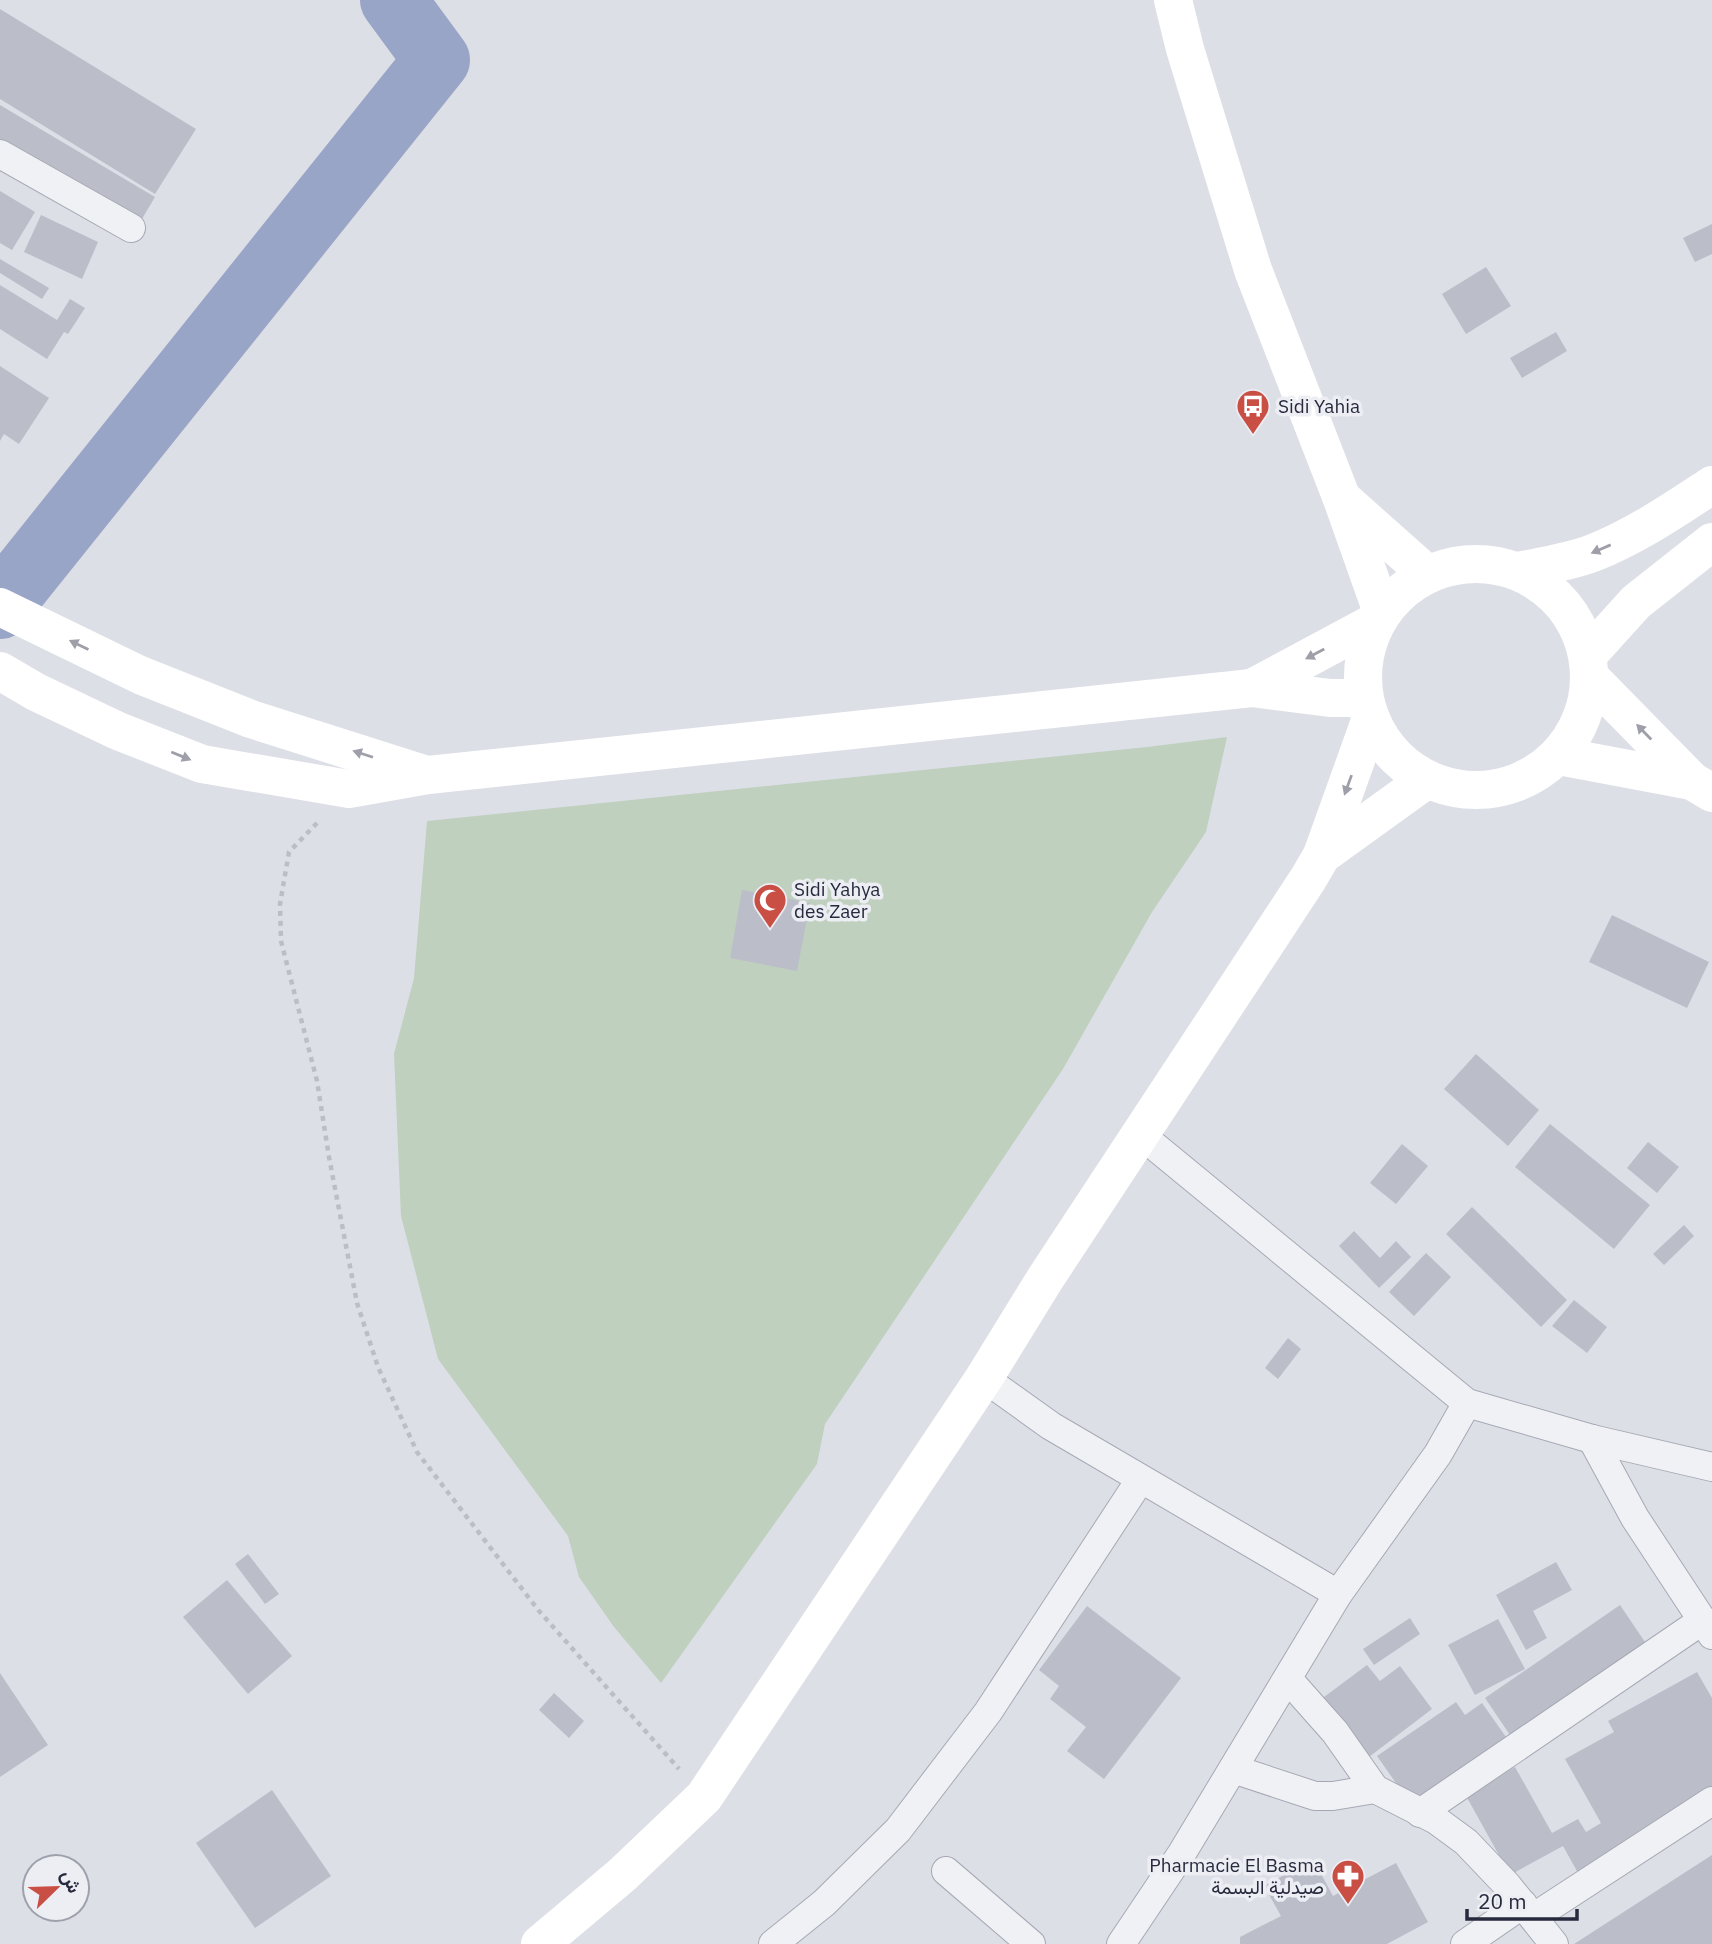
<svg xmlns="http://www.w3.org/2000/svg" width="1712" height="1944" viewBox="0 0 1712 1944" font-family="'IBM Plex Sans',Vazirmatn,sans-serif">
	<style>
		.green { fill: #bfd0bf }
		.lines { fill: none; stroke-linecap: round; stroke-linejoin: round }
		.river { stroke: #99a5c6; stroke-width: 66 }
		.building { fill: #bbbdc9 }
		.street-casing { stroke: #a6a9b4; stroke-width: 30 }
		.path { stroke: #bcbdc5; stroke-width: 4.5; stroke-dasharray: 5 5; stroke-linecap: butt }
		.street { stroke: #f0f1f5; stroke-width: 28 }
		.secondary { stroke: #fff; stroke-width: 38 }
		.oneway { fill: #9e9fa8 }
		.labels { text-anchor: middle; stroke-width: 7; stroke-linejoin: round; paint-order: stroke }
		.poi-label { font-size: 19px; fill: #272a3d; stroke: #edeef4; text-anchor: start }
	</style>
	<rect width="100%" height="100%" fill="#dddfe7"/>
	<!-- green -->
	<polygon class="green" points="1227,737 1206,832 1152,912 1063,1069 825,1424 817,1464 661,1683 614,1627 579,1577 568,1536 438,1359 401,1216 394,1054 414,978 427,821 1147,747"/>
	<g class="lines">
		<!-- river -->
		<polyline class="river" points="0,606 437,60 393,0"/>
	</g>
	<!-- building -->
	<g class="building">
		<polygon points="0,9 196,129 155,194 0,99"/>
		<polygon points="0,105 155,197 136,229 0,151"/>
		<polygon points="0,191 35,212 12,250 0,243"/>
		<polygon points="41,215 98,242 82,279 24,252"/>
		<polygon points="1712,224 1712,254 1695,262 1683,238"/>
		<polygon points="0,259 49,288 42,299 0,273"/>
		<polygon points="1486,267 1511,306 1466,334 1442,294"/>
		<polygon points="0,285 57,320 70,299 85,308 68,334 64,332 47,359 0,329"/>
		<polygon points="1556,332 1567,351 1522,378 1510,358"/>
		<polygon points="0,366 49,398 19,444 4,434 0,441"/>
		<polygon points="742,890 810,903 797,971 730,958"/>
		<polygon points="1612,915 1709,962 1687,1008 1589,962"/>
		<polygon points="1476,1054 1539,1110 1508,1146 1444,1089"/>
		<polygon points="1550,1124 1650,1205 1614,1249 1515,1167"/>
		<polygon points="1648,1142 1679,1167 1657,1193 1627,1168"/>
		<polygon points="1402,1144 1428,1166 1396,1204 1370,1183"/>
		<polygon points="1472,1207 1567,1300 1541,1327 1446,1234"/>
		<polygon points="1684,1225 1694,1236 1664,1265 1653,1254"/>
		<polygon points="1354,1231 1380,1258 1396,1241 1411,1257 1379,1288 1339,1246"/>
		<polygon points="1426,1253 1451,1277 1414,1316 1389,1292"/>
		<polygon points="1574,1300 1607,1327 1587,1353 1552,1326"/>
		<polygon points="1288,1338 1301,1349 1278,1379 1265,1368"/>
		<polygon points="248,1554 279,1594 265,1604 235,1564"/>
		<polygon points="1556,1562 1572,1590 1533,1611 1547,1638 1526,1650 1496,1595"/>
		<polygon points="227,1580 292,1656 248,1694 183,1617"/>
		<polygon points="1620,1605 1647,1645 1512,1738 1485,1698"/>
		<polygon points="1087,1606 1181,1678 1104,1779 1067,1751 1086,1727 1050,1699 1059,1686 1039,1670"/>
		<polygon points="1410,1618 1420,1634 1374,1665 1363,1649"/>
		<polygon points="1498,1619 1525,1669 1475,1695 1448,1645"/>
		<polygon points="1367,1665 1380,1681 1400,1666 1432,1709 1365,1760 1320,1700"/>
		<polygon points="1697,1672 1712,1698 1712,1788 1578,1873 1563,1846 1510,1875 1465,1794 1515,1767 1552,1833 1578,1819 1586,1832 1601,1823 1565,1759 1614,1732 1608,1721"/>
		<polygon points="0,1673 48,1745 0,1777"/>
		<polygon points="554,1693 584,1721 569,1738 539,1710"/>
		<polygon points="1456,1702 1465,1715 1482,1703 1506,1737 1410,1803 1377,1756"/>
		<polygon points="272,1790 331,1876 255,1928 196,1843"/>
		<polygon points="1712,1855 1712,1944 1574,1944"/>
		<polygon points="1313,1859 1333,1896 1396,1863 1428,1922 1387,1944 1240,1944 1240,1937 1281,1916 1264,1886"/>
	</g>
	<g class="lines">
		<defs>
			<g id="street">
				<polyline points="0,154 131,228"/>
				<polyline points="1141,1135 1467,1403 1592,1439 1712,1467"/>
				<polyline points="984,1378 1051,1426 1338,1594 1438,1454 1467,1403"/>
				<polyline points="1592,1439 1635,1518 1712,1635"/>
				<polyline points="1288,1679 1335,1732 1375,1789 1436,1820 1466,1842 1507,1885 1554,1944"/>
				<polyline points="1233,1769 1315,1796 1333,1796 1375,1789"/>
				<polyline points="1420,1813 1703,1620"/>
				<polyline points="946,1871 1031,1944"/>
				<polyline points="1534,1917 1712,1801"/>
				<polyline points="773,1944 824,1903 898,1830 988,1712 1140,1480"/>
				<polyline points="1121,1944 1182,1853 1338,1594"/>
				<polyline points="1465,1944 1523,1904"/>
			</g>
		</defs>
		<!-- street casing -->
		<use href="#street" class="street-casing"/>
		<!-- path -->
		<polyline class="path" points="317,823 289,852 280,904 281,941 317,1081 329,1157 357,1303 378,1367 417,1452 539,1611 679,1769"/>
		<!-- street -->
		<use href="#street" class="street"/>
		<!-- secondary -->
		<g class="secondary">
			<polyline points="1173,0 1185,49 1253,270 1342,499 1382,612"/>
			<polyline points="1345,501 1427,574"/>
			<circle cx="1476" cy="677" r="113"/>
			<path d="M1518,571c25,-5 51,-9 75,-18 43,-17 81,-43 119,-68"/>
			<polyline points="0,607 140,675 251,719 424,774"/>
			<polyline points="1588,655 1636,602 1712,542"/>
			<polyline points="0,671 36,692 118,731 202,764 349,789 428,775 1252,688 1330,698 1364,698"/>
			<polyline points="1591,678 1692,781 1712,793"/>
			<polyline points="1252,688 1375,622"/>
			<polyline points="1559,756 1692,781"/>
			<polyline points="1322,855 1426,780"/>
			<polyline points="540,1944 622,1875 704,1797 984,1378 1045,1279 1308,879 1322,855 1370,721"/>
		</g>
	</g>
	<!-- one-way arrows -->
	<defs><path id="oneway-solid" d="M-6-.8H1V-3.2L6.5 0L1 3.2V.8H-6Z" transform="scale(1.75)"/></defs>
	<g class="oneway">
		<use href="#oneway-solid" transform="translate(1601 549) rotate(157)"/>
		<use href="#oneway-solid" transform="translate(79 645) rotate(-154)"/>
		<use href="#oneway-solid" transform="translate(1315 654) rotate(152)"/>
		<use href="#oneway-solid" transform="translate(1644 732) rotate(-134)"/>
		<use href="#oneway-solid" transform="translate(363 754) rotate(-162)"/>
		<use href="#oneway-solid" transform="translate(181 756) rotate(22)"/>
		<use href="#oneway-solid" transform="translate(1348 785) rotate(110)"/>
	</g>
	<!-- icons -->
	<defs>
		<symbol id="bus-pin" viewBox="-11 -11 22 30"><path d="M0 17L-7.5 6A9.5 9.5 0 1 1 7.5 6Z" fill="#c94f45" stroke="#edeef4"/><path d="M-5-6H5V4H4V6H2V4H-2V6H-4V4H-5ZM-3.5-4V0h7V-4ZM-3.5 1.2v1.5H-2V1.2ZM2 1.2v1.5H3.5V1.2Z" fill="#fff"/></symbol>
		<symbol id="mosque-pin" viewBox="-11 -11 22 30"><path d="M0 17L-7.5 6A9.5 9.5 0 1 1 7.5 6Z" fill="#c94f45" stroke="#edeef4"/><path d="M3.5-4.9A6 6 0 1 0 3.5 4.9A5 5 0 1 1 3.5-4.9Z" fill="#fff"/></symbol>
		<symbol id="pharmacy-pin" viewBox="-11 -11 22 30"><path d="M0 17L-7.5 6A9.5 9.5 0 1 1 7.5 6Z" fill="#c94f45" stroke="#edeef4"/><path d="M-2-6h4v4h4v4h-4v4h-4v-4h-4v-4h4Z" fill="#fff"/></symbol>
	</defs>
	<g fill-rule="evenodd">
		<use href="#bus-pin" x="1234" y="387" width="38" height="52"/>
		<use href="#mosque-pin" x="751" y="881" width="38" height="52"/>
		<use href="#pharmacy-pin" x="1329" y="1857" width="38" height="52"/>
	</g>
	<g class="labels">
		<!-- poi labels -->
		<g class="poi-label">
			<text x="1278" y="413">Sidi Yahia</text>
			<text x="794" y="896">Sidi Yahya<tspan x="794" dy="22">des Zaer</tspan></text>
			<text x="1324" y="1872" text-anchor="end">Pharmacie El Basma<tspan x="1324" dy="22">صيدلية البسمة</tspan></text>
		</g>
	</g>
	<!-- north arrow -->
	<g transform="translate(56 1888) rotate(67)"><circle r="33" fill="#edeef4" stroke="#9ea0ab" stroke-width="2"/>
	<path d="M0-5L12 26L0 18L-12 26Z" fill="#c94f45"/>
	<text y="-10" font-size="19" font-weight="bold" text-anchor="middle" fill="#272a3d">ش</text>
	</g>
	<!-- scale -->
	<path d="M1467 1909v10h110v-10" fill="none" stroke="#272a3d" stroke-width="3.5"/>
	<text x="1478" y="1909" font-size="21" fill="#272a3d" stroke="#edeef4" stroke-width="5" paint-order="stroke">20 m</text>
</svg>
